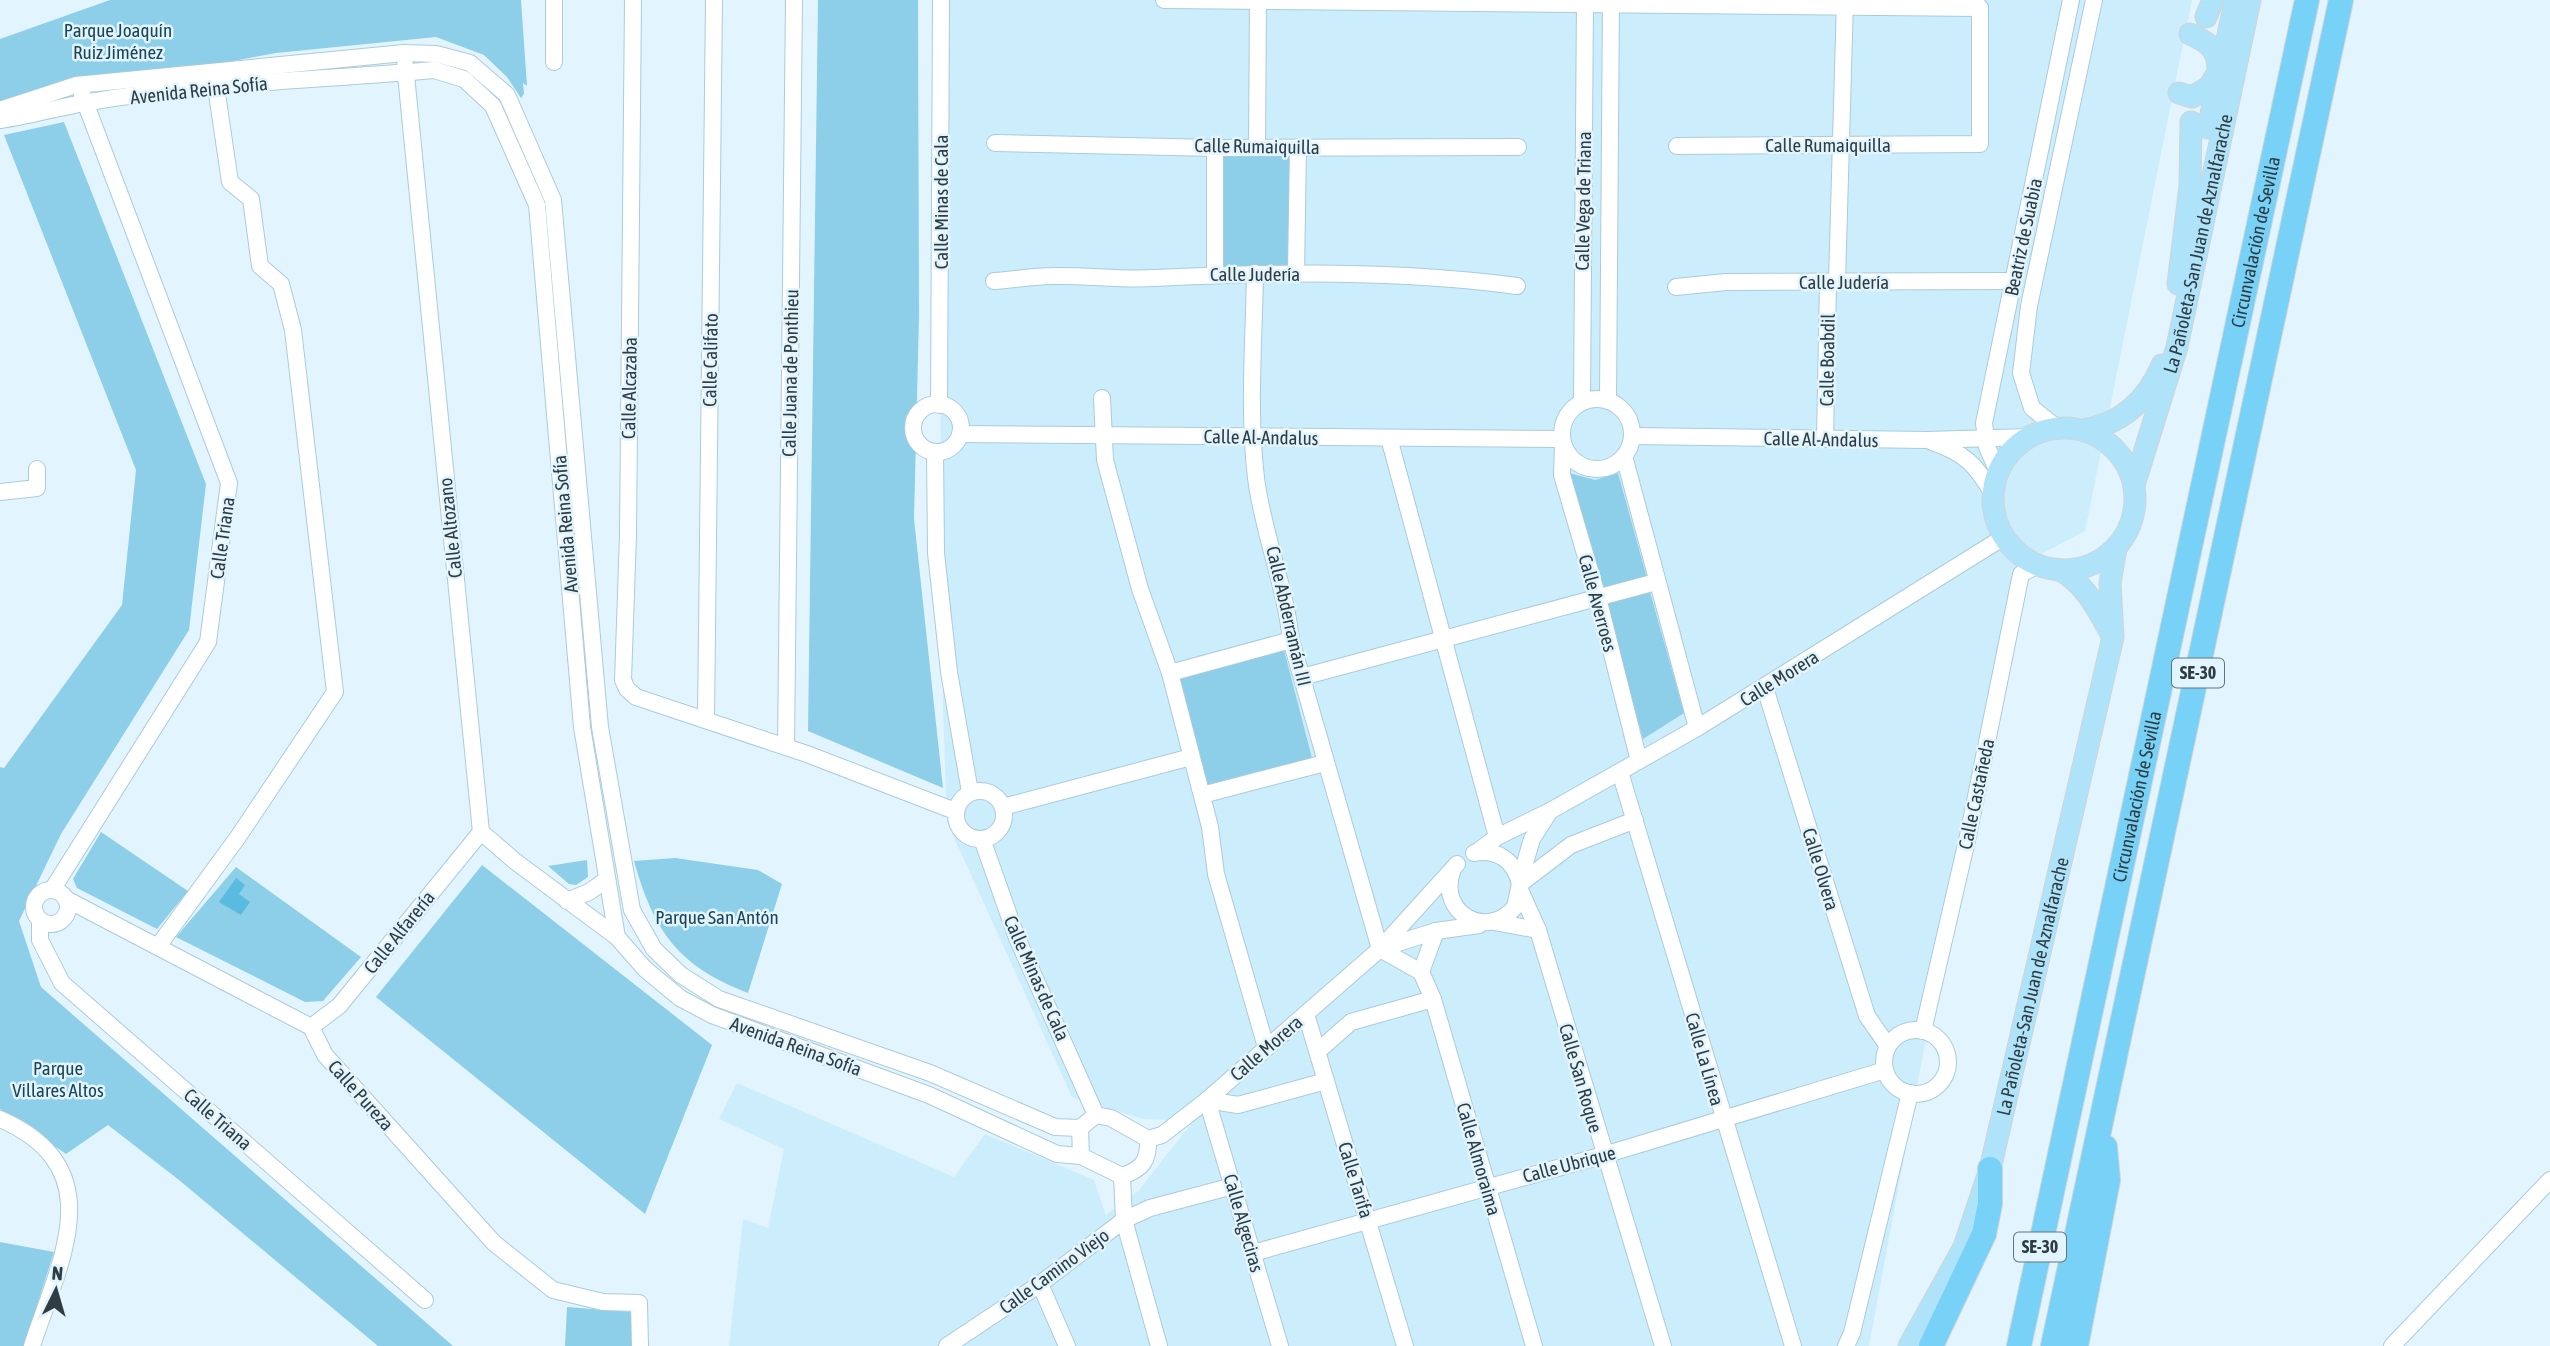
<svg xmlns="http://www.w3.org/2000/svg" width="2550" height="1346" viewBox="0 0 2550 1346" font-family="'Asap Condensed',sans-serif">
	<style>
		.built { fill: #ccedfc }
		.green { fill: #8dcee9 }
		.water { fill: #5abae0 }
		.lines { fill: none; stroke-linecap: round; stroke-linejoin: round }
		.minor-casing { stroke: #abcbda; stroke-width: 18 }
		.major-casing { stroke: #d1d4d5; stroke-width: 23 }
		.highway-casing { stroke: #d1d4d5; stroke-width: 26 }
		.minor { stroke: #fff; stroke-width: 16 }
		.major { stroke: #aee3fa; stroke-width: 21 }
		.highway { stroke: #78d1f6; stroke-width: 24 }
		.labels { text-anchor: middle; stroke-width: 5; stroke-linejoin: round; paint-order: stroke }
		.shield { fill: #e2f5fe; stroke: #65747a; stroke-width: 2 }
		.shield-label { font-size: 18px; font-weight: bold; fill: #2f3d42 }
		.park-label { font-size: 19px; fill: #1b4556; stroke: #e2f5fe }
		.street-label { font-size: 19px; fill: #2f3d42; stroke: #e2f5fe }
	</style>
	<rect width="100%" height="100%" fill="#e2f5fe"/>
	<!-- built -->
	<polygon class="built" points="942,0 2192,0 2085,531 2013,569 1869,1346 729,1346 743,1219 768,1228 784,1149 719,1119 737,1083 954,1177 985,1134 1094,1180 1106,1215 1139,1190 1193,1121 1142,1119 1072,1097 947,822 943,707 940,350"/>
	<!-- green -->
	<g class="green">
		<polygon points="110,0 521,0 527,86 523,83 524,94 521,98 507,77 484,55 436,37 276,53 0,104 0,39"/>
		<polygon points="818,0 918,0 919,315 914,519 943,788 808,731"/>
		<polygon points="64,122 206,484 189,630 61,834 19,921 41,987 453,1346 378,1346 179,1180 108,1125 66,1154 0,1109 0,767 4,768 122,605 136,470 4,135"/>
		<rect x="1220" y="152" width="70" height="117"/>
		<polygon points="1569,473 1595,480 1618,473 1647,578 1603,589"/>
		<polygon points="1650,592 1684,713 1643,739 1606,603"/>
		<polygon points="1284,650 1312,758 1208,785 1179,677"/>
		<polygon points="101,832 188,891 157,929 77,888 73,879"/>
		<path d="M675,858l83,12 24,14 -34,109c-70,-27 -94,-61 -114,-132z"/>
		<polygon points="587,860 588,877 576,885 569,884 548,866"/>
		<polygon points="482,865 712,1045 645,1214 376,997"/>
		<polygon points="236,867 361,957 323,1001 305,1002 176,937"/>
		<polygon points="0,1242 54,1252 24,1346 0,1346"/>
		<polygon points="567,1307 631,1312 633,1346 565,1346"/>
	</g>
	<!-- water -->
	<polygon class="water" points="236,878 245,885 239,894 250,902 241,915 219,902"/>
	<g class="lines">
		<defs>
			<g id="minor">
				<polyline points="633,0 628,535 623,680 627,689 636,697 807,754 955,811"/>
				<polyline points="1164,0 1980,8"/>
				<polyline points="554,62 554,0"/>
				<polyline points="405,65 481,832 516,862 617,937"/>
				<polyline points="0,110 76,85 404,53 436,54 470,63 507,95 553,200 600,727 632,910 654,949 681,975 719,999 930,1073 1055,1127 1080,1128"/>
				<path d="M0,120c30,-4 59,-13 89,-18 113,-19 230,-22 345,-32l30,9 29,27 44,99 45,522 35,210 28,32 35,29 32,17 217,80 128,59 24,2"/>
				<polyline points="995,143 1215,148 1518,147"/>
				<polyline points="1677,146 1980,144 1980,8 1975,2"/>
				<polyline points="1257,147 1258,0"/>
				<polyline points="1215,273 1215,148"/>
				<path d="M1255,273c-1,67 -7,138 1,205 7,55 29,107 35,162l89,309"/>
				<polyline points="1296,274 1298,147"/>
				<path d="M994,281c19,-1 39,-5 58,-5 34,-1 68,4 102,2 120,-6 244,-8 363,8"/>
				<polyline points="1837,282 1845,0"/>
				<polyline points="1676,287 1726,282 2014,281"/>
				<polyline points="1102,398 1105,460 1140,589 1170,673"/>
				<circle cx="1597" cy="434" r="35"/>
				<polyline points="1608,401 1611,0"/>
				<polyline points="1582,402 1585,0"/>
				<circle cx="937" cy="428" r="24"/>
				<polyline points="939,405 941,0"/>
				<polyline points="2057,428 2032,408 2021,373 2029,306 2094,0"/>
				<polyline points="960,434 1562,439"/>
				<polyline points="1632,436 1927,440 2029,437"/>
				<polyline points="1389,438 1497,837"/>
				<polyline points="1825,439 1828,282"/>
				<path d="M1932,442c33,11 44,23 61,52"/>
				<polyline points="1563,444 1562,475 1598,598 1639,761"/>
				<polyline points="935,452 936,553 949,672 970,792"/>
				<polyline points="1624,456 1697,728"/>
				<polyline points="1998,472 1987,447 1984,423 2071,0"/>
				<polyline points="0,492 37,488 37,469"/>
				<polyline points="1302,677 1656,582"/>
				<polyline points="1765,688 1867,1016 1888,1046"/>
				<polyline points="706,720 714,0"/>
				<polyline points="786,747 794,0"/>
				<polyline points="1620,772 1793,1346"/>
				<circle cx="980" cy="815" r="24"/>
				<polyline points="1202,795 1325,763"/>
				<polyline points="1003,807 1191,757"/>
				<polyline points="982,839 1017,938 1096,1115"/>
				<polyline points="1477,852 1497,837 1550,811 1697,728 2004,537"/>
				<path d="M1474,853c23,-5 41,8 46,31"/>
				<path d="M1452,872c-14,41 35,69 63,35l5,-23 51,-39 64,-25"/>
				<polyline points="1520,880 1532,839 1550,811"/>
				<polyline points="52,890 208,642 229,483 82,94"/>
				<polyline points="1520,890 1538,930 1663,1346"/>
				<circle cx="51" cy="907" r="17"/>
				<polyline points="66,899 311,1027 325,1055 494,1243 553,1290 603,1302 639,1303 640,1346"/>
				<polyline points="567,901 589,892 606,880"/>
				<polyline points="40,920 40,940 62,983 425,1300"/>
				<polyline points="1494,922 1538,930"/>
				<polyline points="159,945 238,837 335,692 293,330 281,284 260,266 251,199 230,182 216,87"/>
				<polyline points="1382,948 1436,931 1479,925"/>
				<polyline points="1380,949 1421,972"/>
				<polyline points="1421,972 1433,999 1534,1346"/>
				<polyline points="1421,972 1436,931"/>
				<polyline points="1306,1014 1405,1346"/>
				<polyline points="311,1027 339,1006 481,832"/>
				<circle cx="1916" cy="1062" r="32"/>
				<polyline points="1923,1031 1968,836 2021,574 2038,565"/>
				<polyline points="1266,1047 1216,874 1210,827 1170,673 1291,640"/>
				<polyline points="1318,1051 1351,1022 1433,999"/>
				<polyline points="1207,1100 1280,1346"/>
				<polyline points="1207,1100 1238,1105 1326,1081"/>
				<path d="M1096,1115l15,3 37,21c1,21 -5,30 -26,37l-41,-20 -1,-28z"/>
				<path d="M0,1119c113,49 60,141 32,227"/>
				<polyline points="1148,1139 1162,1135 1207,1100 1380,949 1457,864"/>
				<polyline points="1253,1253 1604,1155 1885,1070"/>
				<polyline points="1040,1284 1067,1346"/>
				<polyline points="947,1346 1040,1284 1124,1220 1122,1176"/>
				<polyline points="1159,1346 1124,1220 1150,1208 1233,1186"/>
				<polyline points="1846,1346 1852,1333 1910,1093"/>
				<polyline points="2392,1346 2550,1180"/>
			</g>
			<g id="major">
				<polyline points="2206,17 2213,0"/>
				<path d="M2190,34c18,8 27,14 28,34"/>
				<polyline points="2179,93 2192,97 2209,87 2218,72"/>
				<polyline points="2208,128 2235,2"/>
				<polyline points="2178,284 2190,186 2191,122"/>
				<circle cx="2064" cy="499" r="71"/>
				<path d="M2083,430c39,-6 64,-29 79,-65"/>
				<path id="s1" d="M2134,485l43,-138 73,-347"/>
				<path d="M2060,570c25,14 37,38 50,62"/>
				<path id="s2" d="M1909,1346l55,-99 26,-78 123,-532 -3,-54 6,-35"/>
			</g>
			<g id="highway">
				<polyline points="1931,1346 1984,1234 1990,1204 1990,1169"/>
				<path id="s3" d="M2019,1346l288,-1346"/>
				<polyline points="2053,1346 2341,0"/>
				<polyline points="2076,1346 2108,1180 2105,1147"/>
			</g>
		</defs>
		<!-- minor casing -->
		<use href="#minor" class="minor-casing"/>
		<!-- major casing -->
		<use href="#major" class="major-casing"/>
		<!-- highway casing -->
		<use href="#highway" class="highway-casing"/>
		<!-- minor -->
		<use href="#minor" class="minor"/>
		<!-- major -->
		<use href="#major" class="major"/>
		<!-- highway -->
		<use href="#highway" class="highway"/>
	</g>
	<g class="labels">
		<!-- shield labels -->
		<g class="shield">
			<rect x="2172" y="658.5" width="52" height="29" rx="5"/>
			<rect x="2014" y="1232.5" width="52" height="29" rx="5"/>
		</g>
		<g class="shield-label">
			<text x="2198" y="679">SE-30</text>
			<text x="2040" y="1253">SE-30</text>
		</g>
		<!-- park labels -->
		<g class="park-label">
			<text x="118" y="37">Parque Joaquín<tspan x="118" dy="22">Ruiz Jiménez</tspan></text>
			<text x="717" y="924">Parque San Antón</text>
			<text x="58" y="1075">Parque<tspan x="58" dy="22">Villares Altos</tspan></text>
		</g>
		<!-- street labels -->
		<g class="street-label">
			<text transform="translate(199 90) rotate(-6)" y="7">Avenida Reina Sofía</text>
			<text x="1828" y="152">Calle Rumaiquilla</text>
			<text transform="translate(1257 146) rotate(1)" y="7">Calle Rumaiquilla</text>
			<text transform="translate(1583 201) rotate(-89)" y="7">Calle Vega de Triana</text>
			<text transform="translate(941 202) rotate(-90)" y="7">Calle Minas de Cala</text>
			<text transform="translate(2023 237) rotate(-78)" y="7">Beatriz de Suabia</text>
			<text dy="7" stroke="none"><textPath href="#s3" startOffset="1129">Circunvalación de Sevilla</textPath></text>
			<text dy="7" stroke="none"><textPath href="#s1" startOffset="250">La Pañoleta-San Juan de Aznalfarache</textPath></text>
			<text x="1255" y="281">Calle Judería</text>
			<text x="1844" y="289">Calle Judería</text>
			<text transform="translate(710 360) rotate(-89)" y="7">Calle Califato</text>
			<text transform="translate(1827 360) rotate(-89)" y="7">Calle Boabdil</text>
			<text transform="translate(790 373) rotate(-89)" y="7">Calle Juana de Ponthieu</text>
			<text transform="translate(629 388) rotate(-89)" y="7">Calle Alcazaba</text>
			<text transform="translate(1261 437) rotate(1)" y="7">Calle Al-Andalus</text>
			<text transform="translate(1821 439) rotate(1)" y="7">Calle Al-Andalus</text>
			<text transform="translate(565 524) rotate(-95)" y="7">Avenida Reina Sofía</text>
			<text transform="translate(450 528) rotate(-96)" y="7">Calle Altozano</text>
			<text transform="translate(222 538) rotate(-82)" y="7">Calle Triana</text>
			<text transform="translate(1598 603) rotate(75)" y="7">Calle Averroes</text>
			<text transform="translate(1289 616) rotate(77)" y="7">Calle Abderramán III</text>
			<text transform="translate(1779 678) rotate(-32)" y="7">Calle Morera</text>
			<text transform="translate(1976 794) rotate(-78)" y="7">Calle Castañeda</text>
			<text dy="7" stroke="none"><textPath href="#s3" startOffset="562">Circunvalación de Sevilla</textPath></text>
			<text transform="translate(1821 869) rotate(73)" y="7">Calle Olvera</text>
			<text transform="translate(399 932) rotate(-51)" y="7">Calle Alfarería</text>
			<text transform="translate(1037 978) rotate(66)" y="7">Calle Minas de Cala</text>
			<text dy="7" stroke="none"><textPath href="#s2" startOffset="383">La Pañoleta-San Juan de Aznalfarache</textPath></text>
			<text transform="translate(796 1046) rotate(20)" y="7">Avenida Reina Sofía</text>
			<text transform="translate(1266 1048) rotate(-41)" y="7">Calle Morera</text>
			<text transform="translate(1705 1059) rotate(74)" y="7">Calle La Línea</text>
			<text transform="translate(1581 1078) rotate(74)" y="7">Calle San Roque</text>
			<text transform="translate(361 1095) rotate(48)" y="7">Calle Pureza</text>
			<text transform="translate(218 1119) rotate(41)" y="7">Calle Triana</text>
			<text transform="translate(1479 1159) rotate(74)" y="7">Calle Almoraima</text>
			<text transform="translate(1569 1164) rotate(-15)" y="7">Calle Ubrique</text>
			<text transform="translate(1356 1180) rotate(73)" y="7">Calle Tarifa</text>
			<text transform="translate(1244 1223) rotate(74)" y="7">Calle Algeciras</text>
			<text transform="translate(1054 1271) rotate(-36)" y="7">Calle Camino Viejo</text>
		</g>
	</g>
	<!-- north arrow -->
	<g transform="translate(56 1290) rotate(5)" stroke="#e2f5fe" stroke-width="5" paint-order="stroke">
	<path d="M0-5L12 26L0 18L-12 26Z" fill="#2f3d42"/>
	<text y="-10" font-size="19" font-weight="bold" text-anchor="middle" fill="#2f3d42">N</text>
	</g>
</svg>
